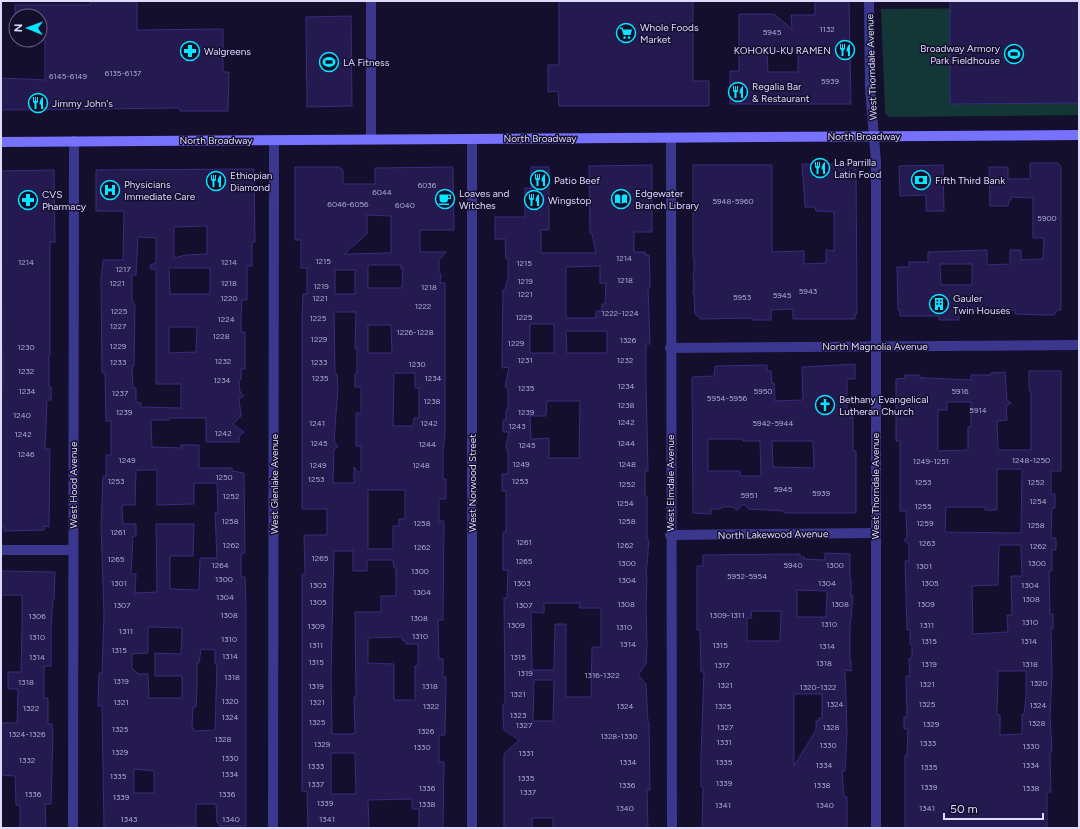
<svg xmlns="http://www.w3.org/2000/svg" width="1080" height="829" viewBox="0 0 1080 829" font-family="Figtree,sans-serif">
	<style>
		.green { fill: #123736 }
		.building { fill: #251a4f; stroke: #3b2a7d; fill-rule: evenodd }
		.lines { fill: none; stroke-linecap: round; stroke-linejoin: round }
		.minor { stroke: #3b378f; stroke-width: 10 }
		.secondary { stroke: #7672ff; stroke-width: 10 }
		.labels { text-anchor: middle; stroke-width: 3; stroke-linejoin: round; paint-order: stroke }
		.number-label { font-size: 8px; fill: #b0abd3 }
		.poi-label { font-size: 10px; fill: #dfdbff; stroke: #140f2d; text-anchor: start }
		.street-label { font-size: 10px; fill: #dfdbff; stroke: #140f2d }
	</style>
	<rect width="100%" height="100%" fill="#140f2d"/>
	<!-- green -->
	<polygon class="green" points="1079,1 1079,115 889,117 885,113 881,9 1003,8"/>
	<!-- building -->
	<g class="building">
		<polygon points="90,1 137,1 137,30 223,29 223,72 229,72 228,111 180,111 180,108 1,110 1,78 45,80 45,40 40,41 40,16 15,16 15,5 90,5"/>
		<polygon points="559,1 693,1 693,81 709,81 709,106 559,106 558,91 548,92 548,65 559,65"/>
		<path d="M815,1h34l2,103h-121v-33h9v-57h35l18,15 -1,-14h24zM767,50h31v22h-30z"/>
		<polygon points="950,1 1079,1 1079,103 950,104"/>
		<polygon points="351,16 352,106 307,107 306,17"/>
		<path d="M1030,163h28l3,4v143h-4l-3,5h-9l-30,-1v-4l-56,2v8h-20v-4h-39v-6h-2l-1,-43h12v-5h19v-10l59,-2v15l23,-1v-14h11v10l22,-1 1,-21h-11v-40l-22,-1v3h-2l-1,6h-18l-1,-39h19v12h22zM940,264h32v21h-31z"/>
		<polygon points="802,164 856,164 857,314 855,314 855,319 793,319 793,309 771,310 771,320 752,320 752,318 701,319 695,314 694,295 693,292 694,286 693,273 694,271 694,259 693,257 693,165 772,165 772,252 804,251 804,264 826,263 826,250 834,251 834,212 816,211 815,207 805,207"/>
		<path d="M652,165v67h-18v20h11v3h4l1,22v11h-2l2,56h-4v39l2,88h-3v25h2v44h2l-3,36h1l-1,31 1,38 -1,19 -8,11 8,9 2,38h1l1,68h-3l1,38h-95v-10h-21v10h-28v-74l15,-14 -15,-10 -1,-12v-14h2l-1,-106h3l1,-28h-5v-38h3v-41h-4v-17h6v-21l-2,-7 3,-14h-6v-12h3v-10l2,-1v-20l-3,-2 4,-20 -7,1v-15l1,-63h2l3,-13v-19l-2,1 -1,-20h-10v-22h30v-29h6v-21h18v63h-8v23h55l-4,-19 -2,-1 -1,-67zM600,266v17h6l-1,21h-3v7h-6v7h-30v-51zM530,324h24v29h-24zM566,331h41v22h-40zM547,401h33l-1,57h-30v-20l-18,1 -1,-23h16zM544,603h36l-1,5h22v39h-9l-1,50h-25v-73h-11l-1,46h-22l-1,-58 13,1zM534,680h20l-1,41h-20z"/>
		<polygon points="943,165 944,211 926,211 926,195 900,196 899,166"/>
		<path d="M295,167h44l4,3v14h32v-16l78,-1 1,63h-34v22h26l-7,8v12l2,2 -1,9h5v149l-2,20v27h3v20h-7v22h5l-1,99h-5l1,39h4v18h3l-1,58h-6v27h5l-1,66h-24v-19h-7v-10l-44,1 1,28h-61l-1,-36 -5,-1v-217h3l-1,-39h23v-26h-25v-195l1,-20h4v-26h-6v-28h-6zM367,215l24,1v37l-47,1 23,-20zM369,265h32v4h2l-1,19h-34v-21zM335,270h20v24h-20zM334,312h22l-1,37h2v24l-2,1v13h6v26h-5v33h5v26h-3l-4,-5v16h-21l1,-34 4,-2 -4,-6 4,-54 -1,-13h-2zM368,325h23l1,28h-24zM394,373h21v15h4v30h-5l-1,8h-20zM368,490h37v29h-6v7h-6v23h-25zM334,551h19v20h14v-11h26l1,8h2v28h-15v16h-26l1,85h-2l1,36 -2,1h-21l-1,-60zM402,637v3l4,1v3h12v22h-3v34h-21v-36l-26,-1v-25zM331,753h24l1,41h-25z"/>
		<path d="M254,169l1,73h-3v24h-5v34h-5l-1,17v15h4v37h-4v10l-2,2 1,11 4,4 -5,3 2,17 -8,8 11,8 -5,4v6h-33v-24h-37v2h-18l1,27 29,1v-3h18v23h33v3l12,2 1,80 -4,1v23h4l1,33v216h-27v-3h-2l-1,-19h-20v23l-92,1 -2,-122h-4l1,-33h3l2,-58 -3,-89 2,-50h3v-21h5v-34h-5l-1,-48h-3l-1,-94 2,-19h20l1,-49h-28v-41zM207,226v28l-21,1 -12,3v-31zM138,237l18,1v25l-6,2 1,4h5v115h25v24l-40,-1v-4l-5,-1v-14h-3l-1,-22h2l1,-60 -3,-6v-25h4zM169,268h41v26h-40zM169,327h28l-1,25 -27,1zM136,470h21v35l37,-1v-21h23l1,30h-3l2,45h-17l-1,32 -29,-1v-33h23l1,-32h-38l1,68 -22,1 1,-19h-5l2,-38h3v-12h-13l-1,-19h13zM148,627l34,1 -1,26 -26,-1v23h27v22h-33l-1,-24h-10l-6,-6v-14l16,-1zM201,649l14,1v14h2l-2,66 -21,1v-3h-2l1,-21h3l1,-18v-26h2zM134,769l20,2v22h-20z"/>
		<polygon points="54,170 55,242 50,242 50,355 49,355 49,387 51,387 51,400 47,400 45,449 50,449 49,527 44,526 44,530 4,531 4,527 1,527 1,396 3,385 3,351 2,351 1,171"/>
		<path d="M855,364v15h-8v31h3v7h3v34h3v62h-72v-2l-35,-2 -5,-5 -7,6 -4,-3h-11l-2,2h-9v5l-18,-1 -1,-136 22,-1 1,-10 52,-1v6h4l1,13 2,-1 1,18 28,-1 -1,-33zM708,439h35v2h17l1,35h-20l-1,-5h-32zM772,441h41l1,27 -41,-1z"/>
		<path d="M1029,371h32v100h-10v23h4v14h-3l-1,30h5v12h-4v21h-3l1,43h3v15h-2l1,46 -2,40 2,37h-2l1,40h-4v36h-142v-72h2l1,-27h-4v-12h3l-1,-41h4l-1,-17 3,-2v-11l-2,-2v-14h-3l-2,-69h4v-17l-5,-4 3,-2 -1,-27h-6v-70h-4v-62l9,-1v-3h15v3h6l45,2v-5h20v-2l14,-1 2,28 4,3 -5,4 1,13 -10,1 1,29h33v-57l-2,-3zM947,402h24v25h-3v23l-30,1v-41h9zM997,469h25l-1,64 -76,-1 1,-25h39v3h12zM999,545h22v6l1,25h-11l1,39h-5l1,17 -35,2 -1,-48 26,-1zM998,671h28v25l-2,18h-2v20l-22,1v-20h-3z"/>
		<path d="M825,553l25,1v24l1,1v17h2l-3,33v31h1v11l-6,-1 2,62 -2,39h-3l2,26h3v31h-145l1,-41h-2v-31l3,-84h-3l-1,-42h-3v-64h6v-11l97,-1v3h4v2l21,1zM797,590l30,1 -1,26h-29zM751,611h30l-1,30h-33v-23h5zM794,694h28v24h-3v3h-3v9l-22,36z"/>
		<polygon points="1,571 55,572 54,600 53,600 51,625 51,666 44,666 44,698 48,698 48,724 52,724 53,733 51,804 45,804 46,828 20,828 20,805 16,805 15,776 1,775 1,723 17,723 18,689 8,689 8,672 21,672 22,628 22,595 1,595"/>
	</g>
	<g class="lines">
		<!-- minor -->
		<g class="minor">
			<polyline points="869,1 870,88 876,162 876,828"/>
			<polyline points="671,138 672,828"/>
			<polyline points="371,139 371,1"/>
			<polyline points="670,348 1079,345"/>
			<polyline points="670,535 875,533"/>
			<polyline points="1,550 73,550"/>
			<polyline points="73,828 74,141"/>
			<polyline points="273,828 274,140"/>
			<polyline points="472,828 472,139"/>
		</g>
		<!-- secondary -->
		<polyline class="secondary" points="1,142 1079,135"/>
	</g>
	<!-- icons -->
	<defs>
		<symbol id="supermarket-ring" viewBox="-11 -11 22 22"><circle r="9.5" fill="#140f2d" stroke="#07e5ff" stroke-width="1.5"/><path d="M-6-5.5h2.5l.6 2H6L4.5 2H-2.5L-4.4-4H-6ZM-1.5 3.2a1.3 1.3 0 1 0 .1 0ZM3 3.2a1.3 1.3 0 1 0 .1 0Z" fill="#07e5ff"/></symbol>
		<symbol id="restaurant-ring" viewBox="-11 -11 22 22"><circle r="9.5" fill="#140f2d" stroke="#07e5ff" stroke-width="1.5"/><path d="M-5-6h1v4h1v-4h1v4h1v-4h1v5L-1.5 .5V6h-2V.5L-5-1ZM5-6V6H3V1.5H1.5Q1.5-4 5-6Z" fill="#07e5ff"/></symbol>
		<symbol id="pharmacy-ring" viewBox="-11 -11 22 22"><circle r="9.5" fill="#140f2d" stroke="#07e5ff" stroke-width="1.5"/><path d="M-2-6h4v4h4v4h-4v4h-4v-4h-4v-4h4Z" fill="#07e5ff"/></symbol>
		<symbol id="stadium-ring" viewBox="-11 -11 22 22"><circle r="9.5" fill="#140f2d" stroke="#07e5ff" stroke-width="1.5"/><path d="M0-5a6.5 5 0 1 0 0 10a6.5 5 0 1 0 0-10ZM-3.5-1.8h7v3.6h-7Z" fill="#07e5ff"/></symbol>
		<symbol id="bank-ring" viewBox="-11 -11 22 22"><circle r="9.5" fill="#140f2d" stroke="#07e5ff" stroke-width="1.5"/><path d="M-6-4H6V4H-6ZM0-2.3a2.3 2.3 0 1 0 0 4.6a2.3 2.3 0 1 0 0-4.6Z" fill="#07e5ff"/></symbol>
		<symbol id="hospital-ring" viewBox="-11 -11 22 22"><circle r="9.5" fill="#140f2d" stroke="#07e5ff" stroke-width="1.5"/><path d="M-5-5h3v3.5h4V-5h3V5h-3V1.5h-4V5h-3Z" fill="#07e5ff"/></symbol>
		<symbol id="cafe-ring" viewBox="-11 -11 22 22"><circle r="9.5" fill="#140f2d" stroke="#07e5ff" stroke-width="1.5"/><path d="M-5.5-4.5H6V0H3Q3 3.5 0 3.5H-2.5Q-5.5 3.5-5.5 0ZM3-3.2v2h1.7v-2ZM-6 4.5H4V6H-6Z" fill="#07e5ff"/></symbol>
		<symbol id="library-ring" viewBox="-11 -11 22 22"><circle r="9.5" fill="#140f2d" stroke="#07e5ff" stroke-width="1.5"/><path d="M-6-4Q-3-5.5-.7-3.5V5Q-3 3-6 4ZM6-4Q3-5.5 .7-3.5V5Q3 3 6 4Z" fill="#07e5ff"/></symbol>
		<symbol id="building-ring" viewBox="-11 -11 22 22"><circle r="9.5" fill="#140f2d" stroke="#07e5ff" stroke-width="1.5"/><path d="M-4-6H4V6H1V3H-1V6H-4ZM-2.5-4.3h1.7v1.8h-1.7ZM.8-4.3h1.7v1.8H.8ZM-2.5-1h1.7V.8h-1.7ZM.8-1h1.7V.8H.8Z" fill="#07e5ff"/></symbol>
		<symbol id="church-ring" viewBox="-11 -11 22 22"><circle r="9.5" fill="#140f2d" stroke="#07e5ff" stroke-width="1.5"/><path d="M-1.2-6h2.4v3.5h3.3v2.4h-3.3V6h-2.4V-.1h-3.3v-2.4h3.3Z" fill="#07e5ff"/></symbol>
	</defs>
	<g fill-rule="evenodd">
		<use href="#supermarket-ring" x="615" y="22" width="22" height="22"/>
		<use href="#restaurant-ring" x="834" y="39" width="22" height="22"/>
		<use href="#pharmacy-ring" x="179" y="40" width="22" height="22"/>
		<use href="#stadium-ring" x="1003" y="43" width="22" height="22"/>
		<use href="#stadium-ring" x="318" y="51" width="22" height="22"/>
		<use href="#restaurant-ring" x="727" y="81" width="22" height="22"/>
		<use href="#restaurant-ring" x="27" y="92" width="22" height="22"/>
		<use href="#restaurant-ring" x="809" y="157" width="22" height="22"/>
		<use href="#restaurant-ring" x="529" y="169" width="22" height="22"/>
		<use href="#bank-ring" x="910" y="169" width="22" height="22"/>
		<use href="#restaurant-ring" x="205" y="170" width="22" height="22"/>
		<use href="#hospital-ring" x="99" y="179" width="22" height="22"/>
		<use href="#cafe-ring" x="434" y="188" width="22" height="22"/>
		<use href="#library-ring" x="610" y="188" width="22" height="22"/>
		<use href="#pharmacy-ring" x="17" y="189" width="22" height="22"/>
		<use href="#restaurant-ring" x="523" y="189" width="22" height="22"/>
		<use href="#building-ring" x="928" y="293" width="22" height="22"/>
		<use href="#church-ring" x="814" y="394" width="22" height="22"/>
	</g>
	<g class="labels">
		<!-- number labels -->
		<g class="number-label">
			<text x="827" y="32">1132</text>
			<text x="772" y="35">5945</text>
			<text x="123" y="76">6135-6137</text>
			<text x="68" y="79">6145-6149</text>
			<text x="830" y="84">5939</text>
			<text x="427" y="188">6036</text>
			<text x="382" y="195">6044</text>
			<text x="733" y="204">5948-5960</text>
			<text x="348" y="207">6046-6056</text>
			<text x="405" y="208">6040</text>
			<text x="1047" y="221">5900</text>
			<text x="624" y="261">1214</text>
			<text x="323" y="264">1215</text>
			<text x="26" y="265">1214</text>
			<text x="229" y="265">1214</text>
			<text x="524" y="266">1215</text>
			<text x="123" y="272">1217</text>
			<text x="625" y="283">1218</text>
			<text x="525" y="284">1219</text>
			<text x="117" y="286">1221</text>
			<text x="229" y="286">1218</text>
			<text x="321" y="289">1219</text>
			<text x="429" y="290">1218</text>
			<text x="808" y="294">5943</text>
			<text x="525" y="297">1221</text>
			<text x="782" y="298">5945</text>
			<text x="742" y="300">5953</text>
			<text x="229" y="301">1220</text>
			<text x="320" y="301">1221</text>
			<text x="423" y="309">1222</text>
			<text x="119" y="314">1225</text>
			<text x="620" y="316">1222-1224</text>
			<text x="524" y="320">1225</text>
			<text x="318" y="321">1225</text>
			<text x="226" y="322">1224</text>
			<text x="118" y="329">1227</text>
			<text x="415" y="335">1226-1228</text>
			<text x="221" y="339">1228</text>
			<text x="319" y="342">1229</text>
			<text x="628" y="343">1326</text>
			<text x="516" y="346">1229</text>
			<text x="118" y="349">1229</text>
			<text x="26" y="350">1230</text>
			<text x="525" y="363">1231</text>
			<text x="625" y="363">1232</text>
			<text x="223" y="364">1232</text>
			<text x="118" y="365">1233</text>
			<text x="319" y="365">1233</text>
			<text x="417" y="367">1230</text>
			<text x="26" y="374">1232</text>
			<text x="320" y="381">1235</text>
			<text x="433" y="381">1234</text>
			<text x="222" y="383">1234</text>
			<text x="626" y="389">1234</text>
			<text x="526" y="391">1235</text>
			<text x="27" y="394">1234</text>
			<text x="763" y="394">5950</text>
			<text x="960" y="394">5916</text>
			<text x="120" y="396">1237</text>
			<text x="727" y="401">5954-5956</text>
			<text x="432" y="404">1238</text>
			<text x="626" y="408">1238</text>
			<text x="978" y="413">5914</text>
			<text x="124" y="415">1239</text>
			<text x="526" y="415">1239</text>
			<text x="22" y="418">1240</text>
			<text x="626" y="425">1242</text>
			<text x="317" y="426">1241</text>
			<text x="429" y="426">1242</text>
			<text x="773" y="426">5942-5944</text>
			<text x="517" y="429">1243</text>
			<text x="223" y="436">1242</text>
			<text x="23" y="437">1242</text>
			<text x="319" y="446">1245</text>
			<text x="626" y="446">1244</text>
			<text x="427" y="447">1244</text>
			<text x="527" y="448">1245</text>
			<text x="26" y="457">1246</text>
			<text x="127" y="463">1249</text>
			<text x="1031" y="463">1248-1250</text>
			<text x="931" y="464">1249-1251</text>
			<text x="521" y="467">1249</text>
			<text x="627" y="467">1248</text>
			<text x="318" y="468">1249</text>
			<text x="421" y="468">1248</text>
			<text x="224" y="480">1250</text>
			<text x="316" y="482">1253</text>
			<text x="116" y="484">1253</text>
			<text x="520" y="484">1253</text>
			<text x="923" y="485">1253</text>
			<text x="1036" y="485">1252</text>
			<text x="627" y="487">1252</text>
			<text x="783" y="492">5945</text>
			<text x="821" y="496">5939</text>
			<text x="749" y="498">5951</text>
			<text x="231" y="499">1252</text>
			<text x="1038" y="504">1254</text>
			<text x="625" y="506">1254</text>
			<text x="923" y="509">1255</text>
			<text x="230" y="524">1258</text>
			<text x="627" y="524">1258</text>
			<text x="422" y="526">1258</text>
			<text x="925" y="526">1259</text>
			<text x="1036" y="528">1258</text>
			<text x="118" y="535">1261</text>
			<text x="524" y="545">1261</text>
			<text x="927" y="546">1263</text>
			<text x="231" y="548">1262</text>
			<text x="625" y="548">1262</text>
			<text x="1038" y="549">1262</text>
			<text x="422" y="550">1262</text>
			<text x="320" y="561">1265</text>
			<text x="116" y="562">1265</text>
			<text x="524" y="564">1265</text>
			<text x="627" y="566">1300</text>
			<text x="1037" y="566">1300</text>
			<text x="220" y="568">1264</text>
			<text x="793" y="568">5940</text>
			<text x="835" y="568">1300</text>
			<text x="924" y="569">1301</text>
			<text x="420" y="574">1300</text>
			<text x="747" y="579">5952-5954</text>
			<text x="224" y="582">1300</text>
			<text x="627" y="583">1304</text>
			<text x="119" y="586">1301</text>
			<text x="522" y="586">1303</text>
			<text x="827" y="586">1304</text>
			<text x="930" y="586">1305</text>
			<text x="318" y="588">1303</text>
			<text x="1030" y="588">1304</text>
			<text x="422" y="595">1304</text>
			<text x="225" y="600">1304</text>
			<text x="1031" y="602">1308</text>
			<text x="318" y="605">1305</text>
			<text x="626" y="607">1308</text>
			<text x="840" y="607">1308</text>
			<text x="926" y="607">1309</text>
			<text x="122" y="608">1307</text>
			<text x="524" y="608">1307</text>
			<text x="229" y="618">1308</text>
			<text x="727" y="618">1309-1311</text>
			<text x="37" y="619">1306</text>
			<text x="419" y="621">1308</text>
			<text x="1030" y="625">1310</text>
			<text x="829" y="627">1310</text>
			<text x="516" y="628">1309</text>
			<text x="927" y="628">1311</text>
			<text x="316" y="629">1309</text>
			<text x="624" y="630">1310</text>
			<text x="126" y="634">1311</text>
			<text x="420" y="639">1310</text>
			<text x="37" y="640">1310</text>
			<text x="229" y="642">1310</text>
			<text x="929" y="644">1315</text>
			<text x="1029" y="644">1314</text>
			<text x="628" y="647">1314</text>
			<text x="316" y="648">1311</text>
			<text x="720" y="648">1315</text>
			<text x="827" y="649">1314</text>
			<text x="119" y="653">1315</text>
			<text x="230" y="659">1314</text>
			<text x="37" y="660">1314</text>
			<text x="518" y="660">1315</text>
			<text x="316" y="665">1315</text>
			<text x="824" y="666">1318</text>
			<text x="929" y="667">1319</text>
			<text x="1030" y="667">1318</text>
			<text x="722" y="668">1317</text>
			<text x="525" y="676">1319</text>
			<text x="602" y="678">1316-1322</text>
			<text x="232" y="680">1318</text>
			<text x="121" y="684">1319</text>
			<text x="26" y="685">1318</text>
			<text x="1039" y="686">1320</text>
			<text x="927" y="687">1321</text>
			<text x="725" y="688">1321</text>
			<text x="316" y="689">1319</text>
			<text x="430" y="689">1318</text>
			<text x="818" y="690">1320-1322</text>
			<text x="518" y="697">1321</text>
			<text x="230" y="704">1320</text>
			<text x="121" y="705">1321</text>
			<text x="317" y="705">1321</text>
			<text x="835" y="707">1324</text>
			<text x="927" y="707">1325</text>
			<text x="1038" y="708">1324</text>
			<text x="431" y="709">1322</text>
			<text x="625" y="709">1324</text>
			<text x="723" y="709">1325</text>
			<text x="31" y="711">1322</text>
			<text x="518" y="718">1323</text>
			<text x="230" y="720">1324</text>
			<text x="317" y="725">1325</text>
			<text x="1037" y="726">1328</text>
			<text x="931" y="727">1329</text>
			<text x="524" y="728">1327</text>
			<text x="725" y="730">1327</text>
			<text x="831" y="730">1328</text>
			<text x="120" y="732">1325</text>
			<text x="426" y="734">1326</text>
			<text x="27" y="737">1324-1326</text>
			<text x="619" y="739">1328-1330</text>
			<text x="223" y="742">1328</text>
			<text x="724" y="745">1331</text>
			<text x="928" y="746">1333</text>
			<text x="322" y="747">1329</text>
			<text x="828" y="748">1330</text>
			<text x="1031" y="749">1330</text>
			<text x="422" y="750">1330</text>
			<text x="120" y="755">1329</text>
			<text x="526" y="756">1331</text>
			<text x="230" y="761">1330</text>
			<text x="27" y="763">1332</text>
			<text x="628" y="765">1334</text>
			<text x="724" y="765">1335</text>
			<text x="824" y="768">1334</text>
			<text x="1031" y="768">1334</text>
			<text x="316" y="769">1333</text>
			<text x="929" y="770">1335</text>
			<text x="230" y="777">1334</text>
			<text x="118" y="779">1335</text>
			<text x="526" y="781">1335</text>
			<text x="724" y="786">1339</text>
			<text x="316" y="787">1337</text>
			<text x="627" y="788">1336</text>
			<text x="822" y="788">1338</text>
			<text x="929" y="790">1339</text>
			<text x="427" y="791">1336</text>
			<text x="1031" y="791">1338</text>
			<text x="528" y="795">1337</text>
			<text x="33" y="797">1336</text>
			<text x="227" y="797">1336</text>
			<text x="121" y="800">1339</text>
			<text x="325" y="806">1339</text>
			<text x="427" y="807">1338</text>
			<text x="723" y="808">1341</text>
			<text x="825" y="808">1340</text>
			<text x="625" y="811">1340</text>
			<text x="927" y="811">1341</text>
			<text x="129" y="822">1343</text>
			<text x="231" y="822">1340</text>
			<text x="327" y="822">1341</text>
		</g>
		<!-- poi labels -->
		<g class="poi-label">
			<text x="640" y="31">Whole Foods<tspan x="640" dy="12">Market</tspan></text>
			<text x="1000" y="52" text-anchor="end">Broadway Armory<tspan x="1000" dy="12">Park Fieldhouse</tspan></text>
			<text x="831" y="54" text-anchor="end">KOHOKU-KU RAMEN</text>
			<text x="204" y="55">Walgreens</text>
			<text x="343" y="66">LA Fitness</text>
			<text x="752" y="90">Regalia Bar<tspan x="752" dy="12">&amp; Restaurant</tspan></text>
			<text x="52" y="107">Jimmy John's</text>
			<text x="834" y="166">La Parrilla<tspan x="834" dy="12">Latin Food</tspan></text>
			<text x="230" y="179">Ethiopian<tspan x="230" dy="12">Diamond</tspan></text>
			<text x="554" y="184">Patio Beef</text>
			<text x="935" y="184">Fifth Third Bank</text>
			<text x="124" y="188">Physicians<tspan x="124" dy="12">Immediate Care</tspan></text>
			<text x="459" y="197">Loaves and<tspan x="459" dy="12">Witches</tspan></text>
			<text x="635" y="197">Edgewater<tspan x="635" dy="12">Branch Library</tspan></text>
			<text x="42" y="198">CVS<tspan x="42" dy="12">Pharmacy</tspan></text>
			<text x="548" y="204">Wingstop</text>
			<text x="953" y="302">Gauler<tspan x="953" dy="12">Twin Houses</tspan></text>
			<text x="839" y="403">Bethany Evangelical<tspan x="839" dy="12">Lutheran Church</tspan></text>
		</g>
		<!-- street labels -->
		<g class="street-label">
			<text transform="translate(871 67) rotate(-92)" y="4">West Thorndale Avenue</text>
			<text x="864" y="140">North Broadway</text>
			<text x="540" y="142">North Broadway</text>
			<text x="216" y="144">North Broadway</text>
			<text x="875" y="350">North Magnolia Avenue</text>
			<text transform="translate(472 483) rotate(-90)" y="4">West Norwood Street</text>
			<text transform="translate(670 483) rotate(-90)" y="4">West Elmdale Avenue</text>
			<text transform="translate(274 484) rotate(-90)" y="4">West Glenlake Avenue</text>
			<text transform="translate(73 485) rotate(-90)" y="4">West Hood Avenue</text>
			<text transform="translate(875 486) rotate(-90)" y="4">West Thorndale Avenue</text>
			<text transform="translate(773 534) rotate(-1)" y="4">North Lakewood Avenue</text>
		</g>
	</g>
	<!-- border -->
	<rect width="1080" height="829" fill="none" stroke="#dfdbff" stroke-width="4"/>
	<!-- north arrow -->
	<g transform="translate(28 28) rotate(271)"><circle r="19" fill="#140f2d" stroke="#656181"/>
	<path d="M0-3L7 15L0 10L-7 15Z" fill="#07e5ff"/>
	<text y="-6" font-size="11" font-weight="bold" text-anchor="middle" fill="#dfdbff">N</text>
	</g>
	<!-- scale -->
	<path d="M944 813v6h99v-6" fill="none" stroke="#dfdbff" stroke-width="2"/>
	<text x="950" y="813" font-size="12" fill="#dfdbff" stroke="#140f2d" stroke-width="3" paint-order="stroke">50 m</text>
</svg>
